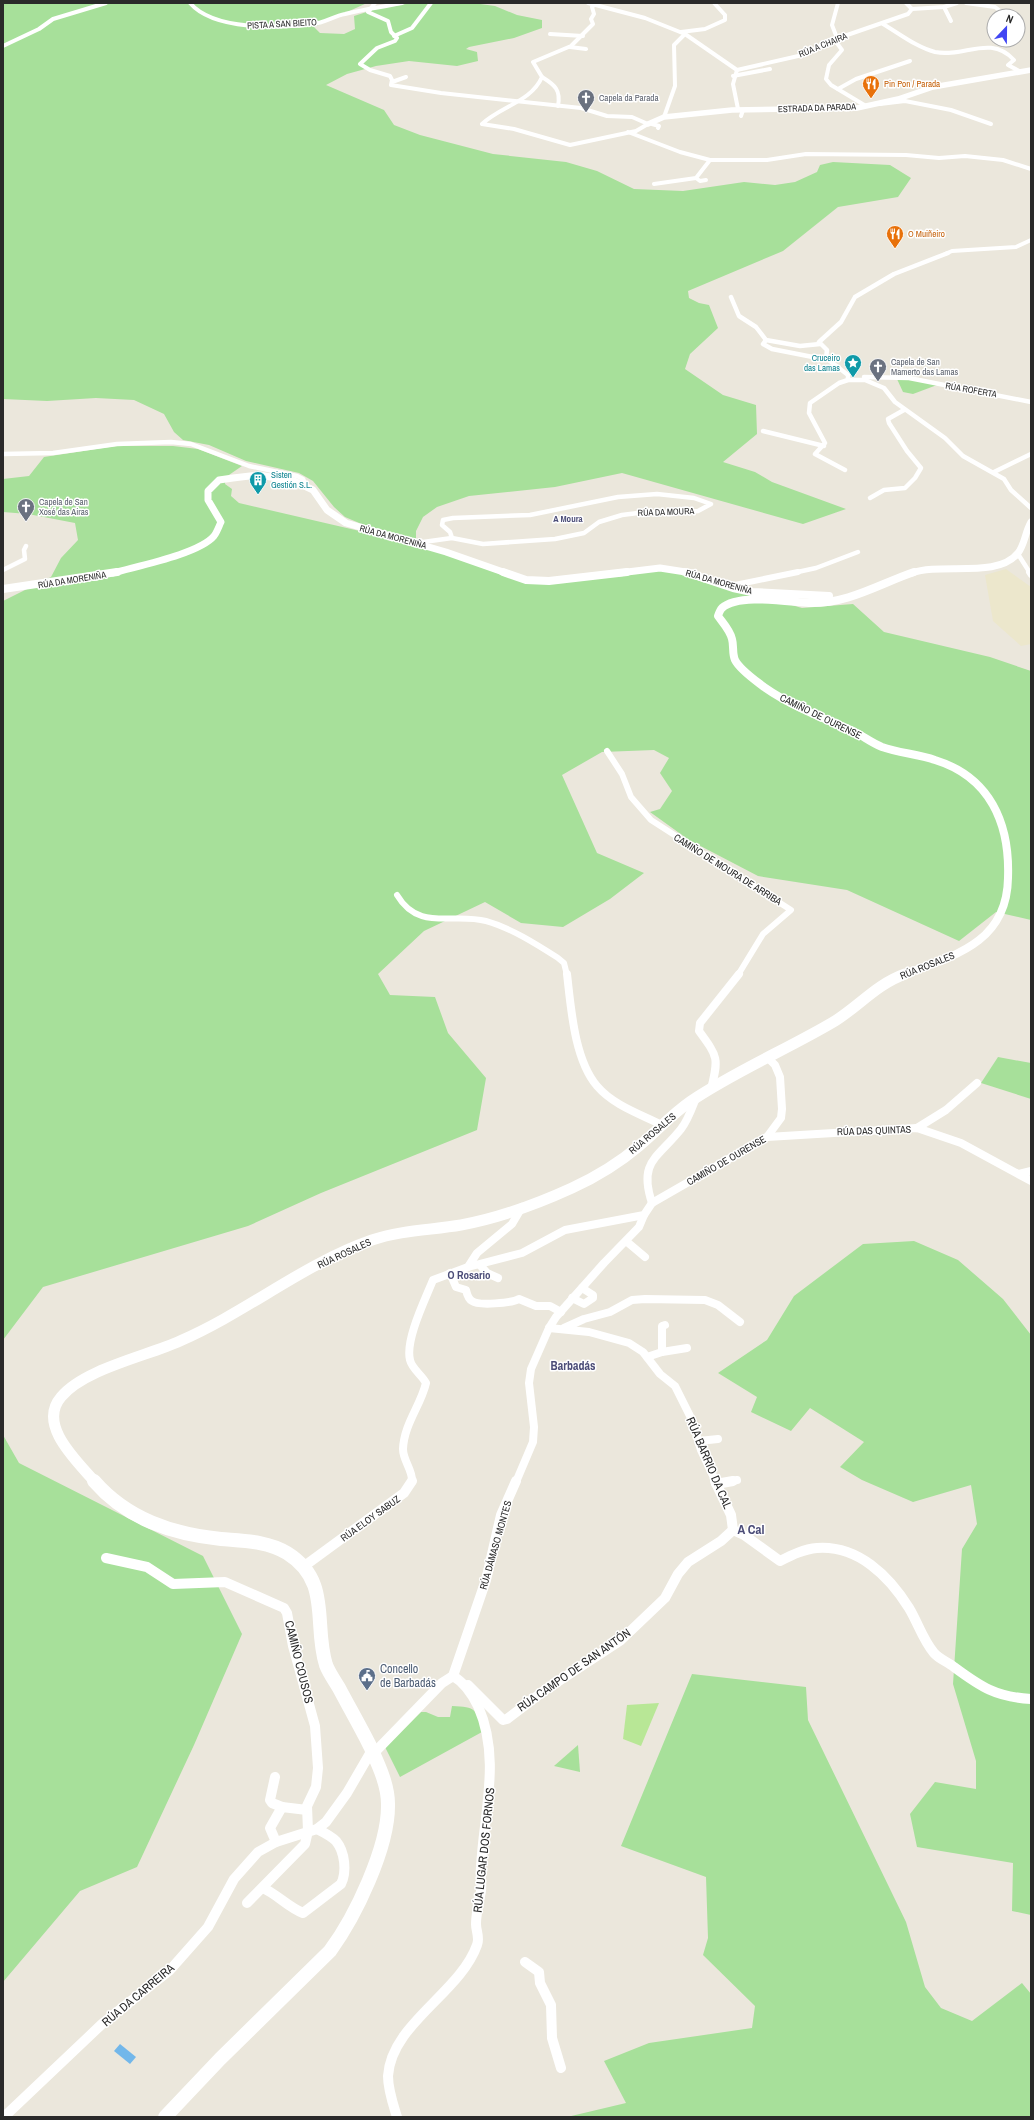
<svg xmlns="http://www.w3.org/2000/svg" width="1034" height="2120" viewBox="0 0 1034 2120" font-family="'Archivo Narrow',sans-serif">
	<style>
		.education { fill: #ece7cc }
		.green { fill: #a7e09a }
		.pitch { fill: #b8e796 }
		.water { fill: #72b7ea }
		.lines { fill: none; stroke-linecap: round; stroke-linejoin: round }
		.street-far4 { stroke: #fff; stroke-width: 4 }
		.street-far3 { stroke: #fff; stroke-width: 4.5 }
		.street-far2 { stroke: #fff; stroke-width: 6 }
		.street-far1 { stroke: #fff; stroke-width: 8 }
		.street { stroke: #fff; stroke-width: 10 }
		.secondary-far4 { stroke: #fff; stroke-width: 5.5 }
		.secondary-far3 { stroke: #fff; stroke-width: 7 }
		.secondary-far2 { stroke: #fff; stroke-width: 8 }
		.secondary-far1 { stroke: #fff; stroke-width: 11 }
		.secondary { stroke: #fff; stroke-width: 14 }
		.labels { text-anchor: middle; stroke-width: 3; stroke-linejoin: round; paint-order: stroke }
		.far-street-label { font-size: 9px; fill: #2a2a2a; stroke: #fff }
		.far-food-label { font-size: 9px; fill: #c56008; stroke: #fff; text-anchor: start }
		.far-worship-label { font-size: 9px; fill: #5b616d; stroke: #fff; text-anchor: start }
		.far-culture-label { font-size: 9px; fill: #0d838f; stroke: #fff; text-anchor: end }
		.far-neighbourhood-label { font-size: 9px; font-weight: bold; fill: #4c4d78; stroke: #fff }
		.street-label { font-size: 10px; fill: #2a2a2a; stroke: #fff }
		.neighbourhood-label { font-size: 11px; font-weight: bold; fill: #4c4d78; stroke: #fff }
		.quarter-label { font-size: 12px; font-weight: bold; fill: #4c4d78; stroke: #fff }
		.near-street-label { font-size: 12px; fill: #2a2a2a; stroke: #fff }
		.near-service-label { font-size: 12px; fill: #4e5e75; stroke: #fff; text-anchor: start }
		.near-neighbourhood-label { font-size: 13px; font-weight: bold; fill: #4c4d78; stroke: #fff }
	</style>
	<rect width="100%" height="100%" fill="#ebe7dc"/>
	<!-- education -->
	<polygon class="education" points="1006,569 1031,587 1031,644 1021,646 993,621 985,575"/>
	<!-- green -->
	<g class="green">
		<polygon points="3,3 367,3 314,27 320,33 344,34 355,29 354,16 376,9 412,3 473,3 495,6 517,15 542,20 542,28 514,38 469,47 466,49 477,52 478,61 457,66 409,61 376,66 347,74 326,85 384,110 394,125 420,135 493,154 566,162 597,171 634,189 683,191 744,182 775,185 795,182 817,172 820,165 833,162 890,165 911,178 898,197 838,207 783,251 688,291 689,298 699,303 709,305 718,328 690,354 685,369 723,395 756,405 757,434 723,462 755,472 772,482 846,509 803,524 622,473 555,487 469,496 437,507 423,517 416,531 416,539 371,528 345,517 334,507 313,481 299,473 246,461 209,445 183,440 174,432 164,414 134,400 96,398 47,401 3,399"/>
		<polygon points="902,378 937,385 913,394 903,392 897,379"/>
		<polygon points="116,446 173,446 198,449 242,466 226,477 225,484 232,489 231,496 239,503 420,545 519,581 648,570 676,572 802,608 853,604 884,632 990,657 1031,671 1031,920 996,912 959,941 847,890 758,876 689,840 650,812 660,809 672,791 660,773 669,758 654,750 602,752 562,775 597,853 644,873 610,899 563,927 521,923 485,902 424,931 378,974 390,995 435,997 448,1033 486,1078 477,1130 321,1193 248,1226 43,1287 3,1340 3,601 51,577 61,558 78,540 75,523 28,514 3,512 3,479 29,476 44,457"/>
		<polygon points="998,1057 1031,1063 1031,1099 981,1083"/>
		<polygon points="914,1241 958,1260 1003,1299 1031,1335 1031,1915 1012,1911 1013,1863 917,1847 910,1814 935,1782 976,1789 976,1761 953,1684 962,1549 977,1524 971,1485 913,1502 862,1480 840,1467 864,1442 810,1408 791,1431 751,1412 757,1397 718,1373 767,1340 794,1296 863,1244"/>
		<polygon points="3,1435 19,1463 203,1556 242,1634 194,1745 137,1867 80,1891 3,1982"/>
		<polygon points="692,1674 806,1687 808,1720 906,1922 925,1987 941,2008 972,2021 1022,1983 1031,1994 1031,2117 567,2117 626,2103 604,2061 649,2043 752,2028 755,2006 703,1955 708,1938 706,1877 621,1846"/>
		<path d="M452,1706c24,1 25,3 30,26l-82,45 -15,-30 36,-35h5l12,5h12z"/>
		<polygon points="578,1745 580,1772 554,1766"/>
	</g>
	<!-- pitch -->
	<polygon class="pitch" points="659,1703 641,1746 623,1739 627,1705"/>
	<!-- water -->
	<polygon class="water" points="120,2044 136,2057 130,2064 114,2051"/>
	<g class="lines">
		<!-- street-far4 -->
		<g class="street-far4">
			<path d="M190,3c24,28 89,25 123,21 11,-1 21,-8 32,-10 19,-5 38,-7 57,-11"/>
			<polyline points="375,3 368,12 388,21 391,32 397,38 395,41 377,48 360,64 370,70 390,76 392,80 391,85 441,93 581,108 607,116 632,117 648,124"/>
			<polyline points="588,3 645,18 685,34 737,70"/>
			<polyline points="966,3 995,7 999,10"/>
			<path d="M594,5l-2,2 2,7 -3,5 2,5 -22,22 -38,16 9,15c-11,25 -41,29 -60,47l32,5 56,16 66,-14 12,-7"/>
			<polyline points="944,7 951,21"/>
			<polyline points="912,9 944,7 957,3"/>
			<path d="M883,24c17,10 33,23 52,28 29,6 55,-18 79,8l-6,5 13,7"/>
			<polyline points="681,32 705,29 725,20 725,15 714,3"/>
			<polyline points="550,34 583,36"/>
			<polyline points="394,36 412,28 431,3"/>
			<polyline points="837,38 832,25 838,3"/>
			<polyline points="834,39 842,50 829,65 826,79 831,85 866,106"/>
			<polyline points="3,46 39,29 53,19 106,3"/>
			<polyline points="570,47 586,49"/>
			<polyline points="733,76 770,69"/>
			<path d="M542,77c13,8 19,13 16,29"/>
			<polyline points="392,82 406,77"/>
			<polyline points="838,89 856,79 910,61"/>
			<polyline points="880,104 905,101 951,110 991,124"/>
			<polyline points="738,109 733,84 737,70 807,54 824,43 908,14 912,9 906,3"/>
			<polyline points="741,116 743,110"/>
			<polyline points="664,117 675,86 674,45 685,34"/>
			<polyline points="652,124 659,126 658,128"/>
			<polyline points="628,132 680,152 710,160"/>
			<polyline points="696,178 700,181 706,180"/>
			<polyline points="654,184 696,178 710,160 767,160 806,154 906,155 939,158 965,156 1003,160 1031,169"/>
			<polyline points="945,254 952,251 1016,247 1031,240"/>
		</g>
		<!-- street-far3 -->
		<g class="street-far3">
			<polyline points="731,297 739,316 756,327 766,340 800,346 820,344"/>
			<polyline points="766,340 763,344 772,349 828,360"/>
			<polyline points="864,377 909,378 1031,402"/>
			<polyline points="848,380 848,375 826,358 827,350 819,342 841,322 855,297 894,274 948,253"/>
			<polyline points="763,431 824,446"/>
			<polyline points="3,454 53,453 117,444 171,442 191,444 249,466 297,476 303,479 306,486"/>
			<polyline points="845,470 815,454 825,443 809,413 810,403 839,383 848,380 865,380 884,388 895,402 945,438 963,456 1004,479 1011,490 1031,508"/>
			<polyline points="994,472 1031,454"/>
			<polygon points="657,494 694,498 711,504 698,511 678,513 646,512 622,515 599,522 584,533 555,539 483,544 452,538 450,532 442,525 443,520 453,518 530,515 618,497"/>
			<polyline points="870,498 884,490 905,488 915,478 921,468 907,451 889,423 888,419 904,410"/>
			<polyline points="416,543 452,538"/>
			<polyline points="1018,554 1030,573"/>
			<polyline points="3,570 25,559 24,550 26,546"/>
			<polyline points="793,573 816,568 858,552"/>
		</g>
		<!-- street-far2 -->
		<g class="street-far2">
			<polyline points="1029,572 1031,575"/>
			<polyline points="730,586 798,572"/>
			<polyline points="607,751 622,774 631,797 651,820 791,910 763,934 738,975"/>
			<path d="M397,895c22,37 55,17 89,26 25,7 50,23 72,37l6,5 3,12"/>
		</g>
		<!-- street-far1 -->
		<g class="street-far1">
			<path d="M567,974c4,33 7,85 30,112 16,19 43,28 65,39"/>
			<path d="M711,1089c8,-31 7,-32 -12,-58l1,-8 39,-49"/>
			<polyline points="917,1128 946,1110 977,1083"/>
			<polyline points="767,1137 917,1128 961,1143 1031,1181"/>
			<polyline points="1019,1174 1031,1171"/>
			<path d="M652,1203c-14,-42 6,-45 29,-74 7,-9 11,-21 15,-31"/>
			<polyline points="626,1241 645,1257"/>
			<polyline points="480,1265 487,1273 498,1278"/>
			<polyline points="468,1267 522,1253 565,1230 644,1215 652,1203 767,1137 781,1118 782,1109 780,1077 775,1065 768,1058"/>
			<path d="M450,1273l6,14 10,3c1,4 2,9 6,11 6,5 40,2 47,-2l17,7h14l11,6"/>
			<polyline points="572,1298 584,1304 593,1298 593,1295 582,1288"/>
			<polyline points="549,1328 589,1332 629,1343 643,1352 660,1374 675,1386 692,1420 701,1450 716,1482"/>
			<polyline points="564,1328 584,1319 610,1312 632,1300 645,1299 705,1300 718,1305 740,1322"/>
			<polyline points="662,1352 687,1348"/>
			<polyline points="647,1357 662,1352 662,1326 665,1325"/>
			<polyline points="699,1441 718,1439"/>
			<path d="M412,1482c1,-12 -9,-21 -9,-33 1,-25 18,-44 23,-66 -4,-8 -14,-14 -16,-23 -5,-20 15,-60 23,-80l35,-13 9,-14 35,-29 10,-17"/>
			<polyline points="516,1482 533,1442 534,1427 529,1383 531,1369 549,1328 556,1317 604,1263 639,1227 644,1215"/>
			<polyline points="728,1482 737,1480"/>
		</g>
		<!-- street -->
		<g class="street">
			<path d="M715,1481l16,34 2,15 11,5 36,26c12,-6 24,-12 37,-13 41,-3 72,28 92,60 9,15 14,32 25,45 5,6 14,9 20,14 27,20 42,30 77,32"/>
			<polyline points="716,1484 733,1481"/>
			<polyline points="106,1558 147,1567 173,1584 225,1582 284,1608 287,1613 293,1646 315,1726 318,1768 316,1787 307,1806 308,1831 305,1844 247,1903"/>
			<polyline points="303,1567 404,1493 412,1481"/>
			<polyline points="453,1676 486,1580 501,1515 516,1481"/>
			<polyline points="468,1685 503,1720 507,1719 545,1690 621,1640 665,1598 678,1574 688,1562 721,1541 733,1530"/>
			<path d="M373,1754l69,-71 11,-7c12,7 19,18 25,30 23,52 6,106 3,161 -1,8 1,16 0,24 -2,11 -5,22 -5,33 0,7 4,14 1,21 -17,48 -86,79 -89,131 0,14 5,28 9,41"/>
			<polyline points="275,1777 270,1800 272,1803 282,1807"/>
			<polyline points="276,1842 270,1828 282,1807 307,1810"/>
			<path d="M263,1888c15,7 25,19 40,25l38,-29c6,-12 4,-32 -5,-43 -5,-5 -13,-9 -19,-12"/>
			<polyline points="525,1962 539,1972 540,1983 551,2005 552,2038 561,2068"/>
			<polyline points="4,2117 102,2024 170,1970 208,1927 234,1879 258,1852 276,1842 317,1829 326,1822 347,1793 372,1750"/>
		</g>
		<!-- secondary-far4 -->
		<polyline class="secondary-far4" points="648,124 664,117 732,110 857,108 898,99 933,87 1031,70"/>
		<!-- secondary-far3 -->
		<g class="secondary-far3">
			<path d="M113,573c24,-7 86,-19 101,-37 3,-4 5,-10 7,-14l-13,-22v-9l11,-11 14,-2 26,-3 35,6 19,9 14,20 19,13 100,29 60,21"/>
			<polyline points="619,573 660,568 692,573"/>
			<path d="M912,573c29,-11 86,6 106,-20 7,-9 7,-21 13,-31"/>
		</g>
		<!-- secondary-far2 -->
		<g class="secondary-far2">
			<polyline points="503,572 526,580 549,581 627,572"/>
			<polyline points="685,572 733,588 752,592 829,596"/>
			<polyline points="3,589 117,572"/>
			<path d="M902,975c52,-19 105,-32 106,-97 2,-55 -18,-101 -73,-118 -17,-6 -36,-7 -53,-13 -10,-4 -19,-11 -29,-16 -30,-13 -62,-25 -89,-44 -9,-7 -24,-17 -29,-27 -3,-7 -1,-14 -3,-21 -2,-9 -9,-16 -14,-23 1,-3 2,-6 4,-8 16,-15 67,-6 87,-5 39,1 70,-19 105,-31"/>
		</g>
		<!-- secondary-far1 -->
		<path class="secondary-far1" d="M95,1482c-18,-21 -58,-57 -34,-85 23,-28 86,-41 119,-56 67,-29 123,-77 192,-101 29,-10 60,-10 89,-15 38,-7 76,-21 111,-37 24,-11 47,-25 67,-42 18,-15 33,-32 52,-45 46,-31 97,-52 144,-80 24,-15 42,-37 70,-47"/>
		<!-- secondary -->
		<path class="secondary" d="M94,1481c33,38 78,53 127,58 23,2 46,2 66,14 45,28 26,71 39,112 3,8 9,16 13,23 10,19 21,38 31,58 8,18 18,38 18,58 1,43 -33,113 -58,147l-110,108 -55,58"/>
	</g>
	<!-- icons -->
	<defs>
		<symbol id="restaurant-pin" viewBox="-11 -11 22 30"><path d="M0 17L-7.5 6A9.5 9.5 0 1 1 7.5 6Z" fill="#e8710a" stroke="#fff"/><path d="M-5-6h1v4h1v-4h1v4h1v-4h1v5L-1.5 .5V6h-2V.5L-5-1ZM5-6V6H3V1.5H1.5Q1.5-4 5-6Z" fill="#fff"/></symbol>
		<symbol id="church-pin" viewBox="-11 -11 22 30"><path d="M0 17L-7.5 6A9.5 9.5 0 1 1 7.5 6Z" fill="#6b7280" stroke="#fff"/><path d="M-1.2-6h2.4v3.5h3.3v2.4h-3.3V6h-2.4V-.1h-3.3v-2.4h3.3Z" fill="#fff"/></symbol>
		<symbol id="sight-pin" viewBox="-11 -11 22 30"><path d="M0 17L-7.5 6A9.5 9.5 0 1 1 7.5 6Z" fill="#0f9aa8" stroke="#fff"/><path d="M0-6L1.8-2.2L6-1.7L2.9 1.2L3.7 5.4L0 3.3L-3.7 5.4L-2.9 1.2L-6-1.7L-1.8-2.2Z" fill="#fff"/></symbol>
		<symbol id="building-pin" viewBox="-11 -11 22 30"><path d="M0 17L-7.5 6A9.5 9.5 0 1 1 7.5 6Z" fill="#0f9aa8" stroke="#fff"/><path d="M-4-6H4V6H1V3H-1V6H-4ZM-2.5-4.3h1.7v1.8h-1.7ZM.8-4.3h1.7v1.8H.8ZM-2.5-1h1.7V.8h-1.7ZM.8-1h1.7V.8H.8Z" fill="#fff"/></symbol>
		<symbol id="civic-pin" viewBox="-11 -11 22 30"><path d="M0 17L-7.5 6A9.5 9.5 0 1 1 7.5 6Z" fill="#5c6f8a" stroke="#fff"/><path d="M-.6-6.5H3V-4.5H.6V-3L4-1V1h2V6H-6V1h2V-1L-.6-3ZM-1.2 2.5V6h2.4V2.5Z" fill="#fff"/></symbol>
	</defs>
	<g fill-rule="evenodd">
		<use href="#restaurant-pin" x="861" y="74" width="20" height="27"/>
		<use href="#church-pin" x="576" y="88" width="20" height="27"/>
		<use href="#restaurant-pin" x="885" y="224" width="20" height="27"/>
		<use href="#sight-pin" x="843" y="353" width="20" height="27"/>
		<use href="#church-pin" x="868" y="357" width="20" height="27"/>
		<use href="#building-pin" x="248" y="470" width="20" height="27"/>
		<use href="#church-pin" x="16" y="497" width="20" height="27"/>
		<use href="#civic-pin" x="357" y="1666" width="20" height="27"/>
	</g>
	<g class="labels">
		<!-- far-street labels -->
		<g class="far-street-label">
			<text transform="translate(282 24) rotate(-3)" y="3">PISTA A SAN BIEITO</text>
			<text transform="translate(823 45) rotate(-22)" y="3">RÚA A CHAIRA</text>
			<text transform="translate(817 108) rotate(-2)" y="3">ESTRADA DA PARADA</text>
			<text transform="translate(971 390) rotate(10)" y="3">RÚA ROFERTA</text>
			<text transform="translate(666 512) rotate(-2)" y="3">RÚA DA MOURA</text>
			<text transform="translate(393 537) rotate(15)" y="3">RÚA DA MORENIÑA</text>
			<text transform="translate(72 580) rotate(-9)" y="3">RÚA DA MORENIÑA</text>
			<text transform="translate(719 582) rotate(16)" y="3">RÚA DA MORENIÑA</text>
		</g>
		<!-- far-food labels -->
		<g class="far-food-label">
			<text x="884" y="87">Pin Pon / Parada</text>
			<text x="908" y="237">O Muiñeiro</text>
		</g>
		<!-- far-worship labels -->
		<g class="far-worship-label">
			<text x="599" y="101">Capela da Parada</text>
			<text x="891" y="365">Capela de San<tspan x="891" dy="10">Mamerto das Lamas</tspan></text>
			<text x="39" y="505">Capela de San<tspan x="39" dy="10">Xosé das Airas</tspan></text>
		</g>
		<!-- far-culture labels -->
		<g class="far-culture-label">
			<text x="840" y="361">Cruceiro<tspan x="840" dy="10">das Lamas</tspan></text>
			<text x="271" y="478" text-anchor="start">Sisten<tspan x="271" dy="10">Gestión S.L.</tspan></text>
		</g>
		<!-- far-neighbourhood labels -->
		<g class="far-neighbourhood-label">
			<text x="568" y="522">A Moura</text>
		</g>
		<!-- street labels -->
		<g class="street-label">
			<text transform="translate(821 716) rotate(26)" y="4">CAMIÑO DE OURENSE</text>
			<text transform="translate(728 869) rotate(32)" y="4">CAMIÑO DE MOURA DE ARRIBA</text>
			<text transform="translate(927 965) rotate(-22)" y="4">RÚA ROSALES</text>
			<text transform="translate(874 1130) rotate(-2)" y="4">RÚA DAS QUINTAS</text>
			<text transform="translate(652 1133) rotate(-40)" y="4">RÚA ROSALES</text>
			<text transform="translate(726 1160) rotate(-30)" y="4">CAMIÑO DE OURENSE</text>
			<text transform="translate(344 1253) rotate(-25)" y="4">RÚA ROSALES</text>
			<text transform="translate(370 1518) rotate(-36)" y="4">RÚA ELOY SABUZ</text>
			<text transform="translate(495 1545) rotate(-74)" y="4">RÚA DÁMASO MONTES</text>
		</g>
		<!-- neighbourhood labels -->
		<g class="neighbourhood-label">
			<text x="469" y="1279">O Rosario</text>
		</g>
		<!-- quarter labels -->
		<g class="quarter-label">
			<text x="573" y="1370">Barbadás</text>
		</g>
		<!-- near-street labels -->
		<g class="near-street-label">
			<text transform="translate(709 1463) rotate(67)" y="4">RÚA BARRIO DA CAL</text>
			<text transform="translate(299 1662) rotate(76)" y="4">CAMIÑO COUSOS</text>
			<text transform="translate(574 1670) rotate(-35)" y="4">RÚA CAMPO DE SAN ANTÓN</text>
			<text transform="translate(484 1850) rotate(-84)" y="4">RÚA LUGAR DOS FORNOS</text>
			<text transform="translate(138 1995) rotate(-40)" y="4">RÚA DA CARREIRA</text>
		</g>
		<!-- near-service labels -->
		<g class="near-service-label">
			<text x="380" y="1673">Concello<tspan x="380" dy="14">de Barbadás</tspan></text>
		</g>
		<!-- near-neighbourhood labels -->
		<g class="near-neighbourhood-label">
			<text x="751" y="1534">A Cal</text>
		</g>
	</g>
	<!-- border -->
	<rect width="1034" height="2120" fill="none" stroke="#2a2a2a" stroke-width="8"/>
	<!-- north arrow -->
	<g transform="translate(1006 28) rotate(22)"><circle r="19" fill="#ffffff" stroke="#aaaaaa"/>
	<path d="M0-3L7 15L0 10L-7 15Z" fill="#4146f3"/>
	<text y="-6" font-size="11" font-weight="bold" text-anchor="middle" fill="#2a2a2a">N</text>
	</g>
</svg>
